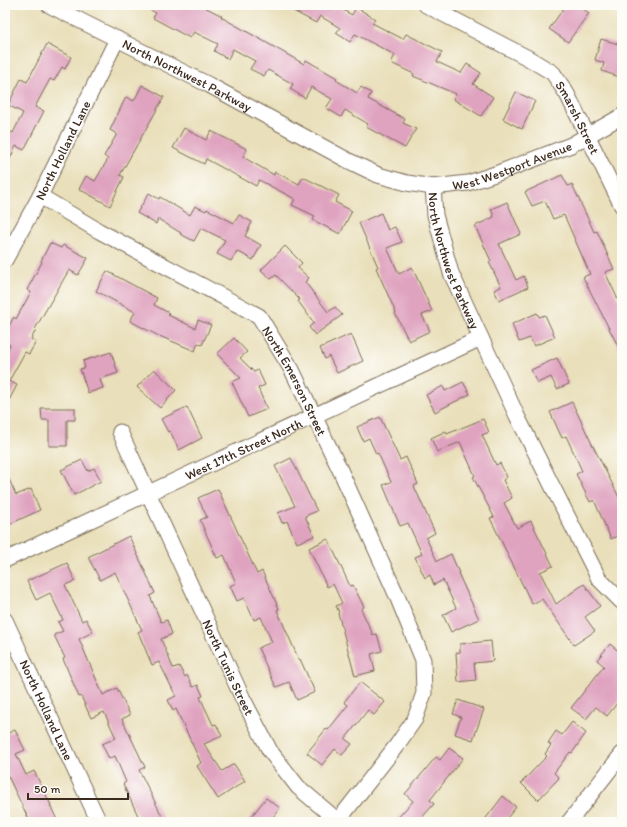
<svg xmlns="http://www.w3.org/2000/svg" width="627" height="827" viewBox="0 0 627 827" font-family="Itim,sans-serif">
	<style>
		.building { fill: #dfa2bf }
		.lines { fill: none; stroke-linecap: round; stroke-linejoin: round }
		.street-casing { stroke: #786955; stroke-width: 17 }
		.street { stroke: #fff; stroke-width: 15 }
		.labels { text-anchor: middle; stroke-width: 3.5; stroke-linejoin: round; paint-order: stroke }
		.street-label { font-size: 13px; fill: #3b2a1e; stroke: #fdfcf7 }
	</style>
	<rect width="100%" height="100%" fill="#fdfcf7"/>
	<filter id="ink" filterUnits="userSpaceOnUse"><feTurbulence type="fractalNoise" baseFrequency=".025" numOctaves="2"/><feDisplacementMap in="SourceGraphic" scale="8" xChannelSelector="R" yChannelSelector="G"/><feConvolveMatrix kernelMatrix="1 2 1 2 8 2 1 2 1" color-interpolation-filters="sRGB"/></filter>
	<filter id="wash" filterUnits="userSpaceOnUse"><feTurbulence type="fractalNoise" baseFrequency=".012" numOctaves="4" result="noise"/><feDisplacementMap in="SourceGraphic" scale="16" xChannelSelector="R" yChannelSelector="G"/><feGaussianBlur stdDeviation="0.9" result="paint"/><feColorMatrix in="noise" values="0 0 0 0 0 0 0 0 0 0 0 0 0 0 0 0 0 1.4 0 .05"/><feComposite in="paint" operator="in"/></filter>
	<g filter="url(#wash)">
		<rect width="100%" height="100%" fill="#e9dfba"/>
		<g id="blocks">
			<!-- building -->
			<g class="building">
				<polygon points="140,5 201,5 222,16 221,17 304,64 306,60 337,78 336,80 357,93 361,87 371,93 368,99 405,119 403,123 416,129 405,148 366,127 368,124 345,110 341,117 326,108 332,99 311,87 305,98 290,89 293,84 268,70 264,76 250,69 255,61 233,49 228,59 214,51 218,44 194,32 190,38 153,18 156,13"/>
				<polygon points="282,5 326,5 326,6 333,10 336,6 352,15 356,7 375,19 372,23 403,39 406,34 442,52 437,62 461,73 467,64 481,73 473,84 493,97 481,116 453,99 456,94 413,76 414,74 391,63 395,55 355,34 350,42 336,33 340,28 320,16 316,23"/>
				<polygon points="566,5 577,5 589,13 568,42 549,29"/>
				<polygon points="601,39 622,45 622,78 602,71 604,63 595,60"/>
				<polygon points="47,44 71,57 65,69 62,67 54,81 50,79 35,107 44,111 24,150 16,146 5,169 5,129 13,133 23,113 8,105 21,79 27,82"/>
				<polygon points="142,85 164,97 120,175 124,177 110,206 79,189 86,176 95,181 108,159 104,156 117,134 110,130 126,97 134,101"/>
				<polygon points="516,92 535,101 522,129 503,119"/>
				<polygon points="184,128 206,140 211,131 247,149 243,157 274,175 275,172 299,184 303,177 339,195 335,202 352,211 340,234 313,220 315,216 292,205 295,199 259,180 256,186 206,159 204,164 173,148"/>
				<polygon points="562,175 568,186 572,184 594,232 597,231 614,269 605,272 622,308 622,354 583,277 590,274 564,215 553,219 545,201 532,206 525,192"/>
				<polygon points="149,193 159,199 160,197 190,215 195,206 206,211 207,209 234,223 239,215 252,222 245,236 261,245 253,260 237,251 231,261 217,254 225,240 201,228 194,241 180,234 181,233 158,219 156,224 137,213"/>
				<polygon points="507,202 521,234 499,244 516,280 524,276 528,287 499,300 494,290 501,287 489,262 491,261 475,226 494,217 491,209"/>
				<polygon points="381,213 388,230 395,227 402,242 387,248 399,274 412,267 432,311 422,315 430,331 409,341 395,313 396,313 376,268 378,267 359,223"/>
				<polygon points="50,243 61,248 63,245 88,258 78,275 69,270 35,329 36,330 31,339 36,342 29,354 25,352 9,381 17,385 5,408 5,353 10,345 5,343 5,333 14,317 16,319 31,292 27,290 42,262 41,261"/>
				<polygon points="285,246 302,263 298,268 309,278 305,282 328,312 335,307 342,315 315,335 309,327 314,323 298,301 300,300 276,275 271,279 261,270"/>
				<polygon points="107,271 157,298 154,305 169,313 168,315 195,328 198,320 211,325 202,345 198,343 195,351 157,335 130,321 135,312 96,291"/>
				<polygon points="537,313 539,317 545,315 555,337 534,346 530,338 519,342 512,324"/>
				<polygon points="351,334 363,361 337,373 329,356 325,359 320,348"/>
				<polygon points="234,338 247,352 240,358 254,372 258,370 265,385 258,388 267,409 248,417 232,382 241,378 217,354"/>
				<polygon points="111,352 118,373 100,379 103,388 88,393 80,369 85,368 83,361"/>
				<polygon points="557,358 569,384 557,389 551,377 537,383 531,370"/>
				<polygon points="154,369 176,390 160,408 137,387"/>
				<polygon points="463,382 470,394 435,412 426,395 443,386 445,391"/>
				<polygon points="572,402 591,442 622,503 622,534 611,539 594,500 590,502 576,474 582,471 566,436 562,438 550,412"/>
				<polygon points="187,407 202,438 179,450 170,431 168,432 161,419"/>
				<polygon points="41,408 75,408 75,420 67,420 67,446 49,446 49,420 42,420"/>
				<polygon points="380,417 400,460 406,457 418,484 414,486 435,533 426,538 437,561 451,554 459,573 458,573 479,619 451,632 443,615 456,608 443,580 434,585 430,575 425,578 415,557 422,554 408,523 400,526 383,485 391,482 378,453 376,454 369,438 363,441 357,427"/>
				<polygon points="483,419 489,432 482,435 496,465 500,463 507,477 503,480 512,498 504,503 517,528 531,521 553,566 540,572 556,604 584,584 600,606 585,617 595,631 574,645 542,599 532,604 490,518 494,517 473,477 475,476 460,442 437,452 431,438 446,431 447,434"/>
				<polygon points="291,458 317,511 305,516 314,536 297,543 287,521 282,523 278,513 295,506 275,466"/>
				<polygon points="82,460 88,471 94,468 101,481 74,495 61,470"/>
				<polygon points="5,470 16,495 31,489 40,510 8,525 5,519"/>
				<polygon points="218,489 257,574 262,571 279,609 277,610 299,660 300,659 315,692 297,700 289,682 276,687 258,648 272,642 261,617 254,620 244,598 237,601 230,586 236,583 224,555 217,558 200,520 207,517 198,498"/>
				<polygon points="129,536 155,593 150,596 161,622 167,620 172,634 161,639 173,668 179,666 185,677 187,675 193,687 198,685 203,696 200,697 213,725 216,724 222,736 204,744 222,771 234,764 245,781 218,799 197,766 201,763 176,709 173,711 168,700 176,696 159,662 152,665 138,632 142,630 115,572 100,580 88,557"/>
				<polygon points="328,539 350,586 353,585 364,607 361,609 373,635 377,634 382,651 371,654 375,671 355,676 338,613 339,612 336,606 342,603 333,584 327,587 309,548"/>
				<polygon points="67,563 75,581 65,585 82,621 86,619 93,632 79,639 103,695 117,688 130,715 122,719 145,767 139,770 165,822 141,822 123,784 126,782 115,756 109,759 102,744 116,738 104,712 91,718 81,696 79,697 63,659 65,658 54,635 63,631 58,622 63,620 50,593 36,600 27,581"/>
				<polygon points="491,641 493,661 474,663 476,680 458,682 456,653 460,652 460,644"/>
				<polygon points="610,644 622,654 622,697 607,716 596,707 586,719 571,708 604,666 597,660"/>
				<polygon points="360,682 385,702 374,715 368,710 345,739 352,744 342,755 335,749 322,765 307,753 326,729 328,730 348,705 344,702"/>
				<polygon points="458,700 484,709 473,740 455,734 461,717 453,714"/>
				<polygon points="572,722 586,733 572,753 570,752 554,773 559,778 538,800 521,783 547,756 545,754 551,745 548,743 556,731 562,735"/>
				<polygon points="15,730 25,750 16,754 26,775 34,771 51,805 50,805 58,822 30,822 5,770 5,733 6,734"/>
				<polygon points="449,748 463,758 430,800 434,804 418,822 394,822 413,801 405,794 436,757 440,760"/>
				<polygon points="503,796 516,807 504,822 483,822"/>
				<polygon points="266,798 280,808 269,822 247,822"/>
			</g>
		</g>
	</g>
	<g filter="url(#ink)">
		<use href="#blocks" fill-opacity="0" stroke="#786955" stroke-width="1"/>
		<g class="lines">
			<defs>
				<g id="street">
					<path id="s1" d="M49,5l160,80 140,76 29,14 29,8 26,4 35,-4 30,-10 73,-28 51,-29"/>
					<path id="s2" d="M426,5l102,53 25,15 14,21 55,112"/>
					<path id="s3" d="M433,187l2,28 16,58 66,143 82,163 23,23"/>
					<path id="s4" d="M40,196l59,35 160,85 33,54 49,102 56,124 26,64 1,33 -9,26 -18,26 -60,77"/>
					<path id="s5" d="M5,260l35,-64 77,-157"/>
					<path id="s6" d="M120,432l123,267 27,52 28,36 40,34"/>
					<path id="s7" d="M5,560l476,-222"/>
					<path id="s8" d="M5,620l94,202"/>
					<polyline points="569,822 622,754"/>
				</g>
			</defs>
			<!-- street casing -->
			<use href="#street" class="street-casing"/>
			<!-- street -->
			<use href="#street" class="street"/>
		</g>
	</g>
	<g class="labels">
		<!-- street labels -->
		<g class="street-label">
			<text dy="5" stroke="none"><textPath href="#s1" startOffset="155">North Northwest Parkway</textPath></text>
			<text dy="5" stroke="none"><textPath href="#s2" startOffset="195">Smarsh Street</textPath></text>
			<text dy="5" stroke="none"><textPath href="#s5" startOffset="124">North Holland Lane</textPath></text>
			<text dy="5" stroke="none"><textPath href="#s1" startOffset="509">West Westport Avenue</textPath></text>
			<text dy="5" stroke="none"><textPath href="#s3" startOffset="77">North Northwest Parkway</textPath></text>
			<text dy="5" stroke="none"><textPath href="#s4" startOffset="324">North Emerson Street</textPath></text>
			<text dy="5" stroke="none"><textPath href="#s7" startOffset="263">West 17th Street North</textPath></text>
			<text dy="5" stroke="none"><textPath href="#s6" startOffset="259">North Tunis Street</textPath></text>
			<text dy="5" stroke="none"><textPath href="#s8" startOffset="99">North Holland Lane</textPath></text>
		</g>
	</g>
	<!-- margin -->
	<rect width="627" height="827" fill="none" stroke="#fdfcf7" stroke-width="20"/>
	<!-- scale -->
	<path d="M28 793v6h100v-6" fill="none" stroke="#3b2a1e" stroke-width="2"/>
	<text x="34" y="793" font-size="12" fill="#3b2a1e" stroke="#fdfcf7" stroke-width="3" paint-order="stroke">50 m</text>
</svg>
